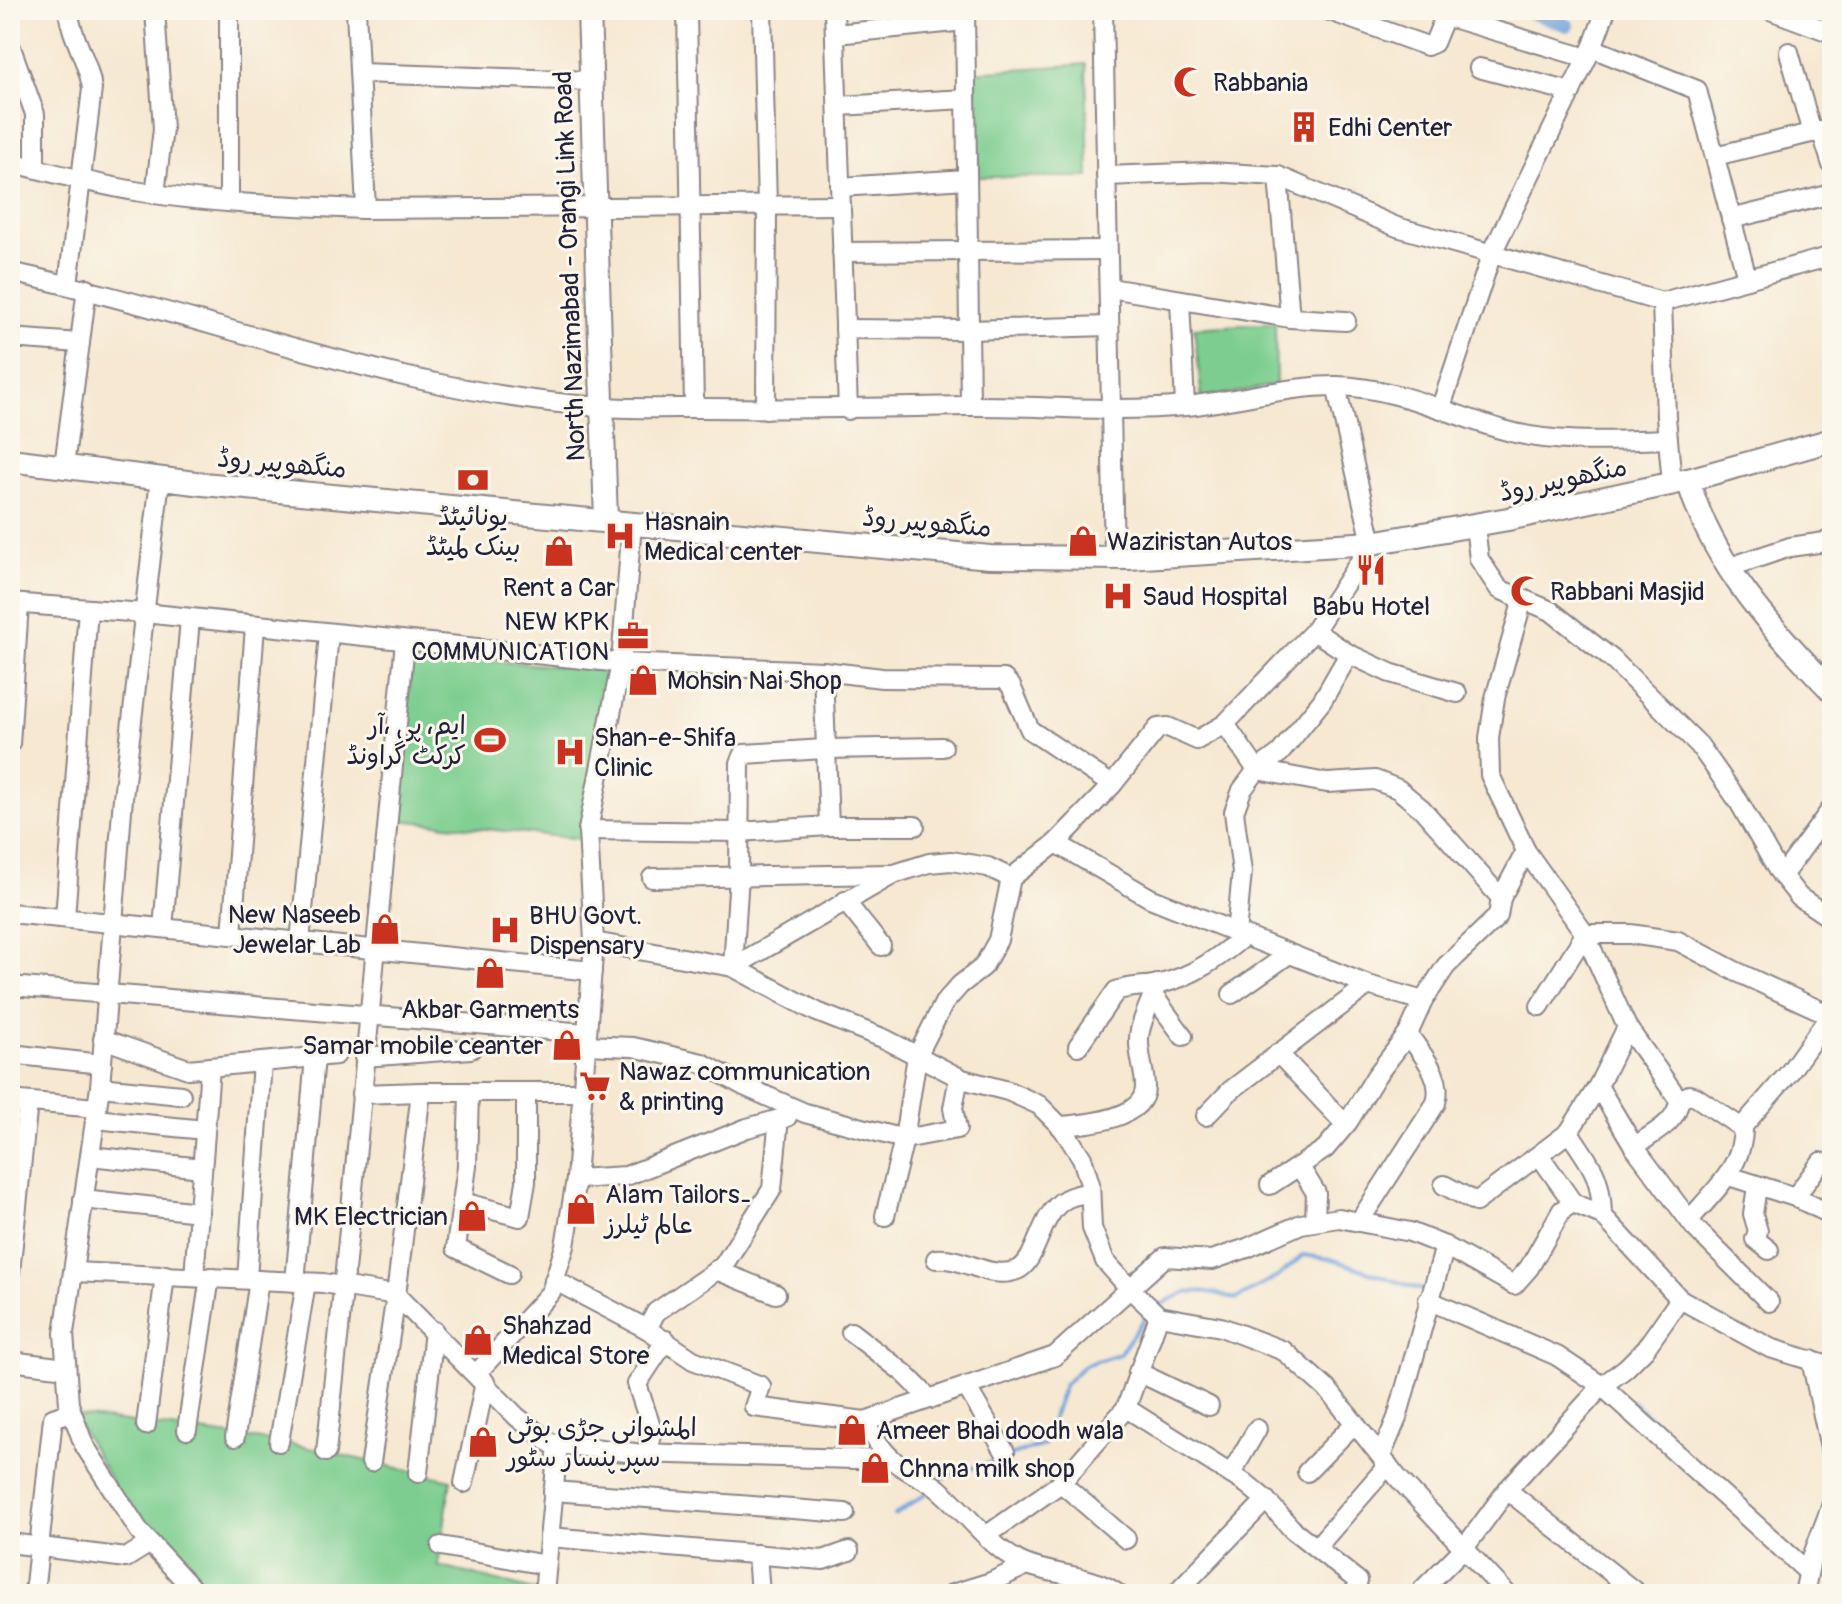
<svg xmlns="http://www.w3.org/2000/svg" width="1842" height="1604" viewBox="0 0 1842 1604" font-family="Pangolin,'Playpen Sans Arabic',sans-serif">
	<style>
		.green { fill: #7bcd8f; stroke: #4e7865; stroke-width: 2 }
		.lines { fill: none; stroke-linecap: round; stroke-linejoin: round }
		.stream { stroke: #6fa1db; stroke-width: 4 }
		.canal { stroke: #6fa1db; stroke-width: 14 }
		.minor-casing { stroke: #8c8586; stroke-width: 22 }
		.major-casing { stroke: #8c8586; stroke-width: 26 }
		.minor { stroke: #fff; stroke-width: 18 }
		.major { stroke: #fff; stroke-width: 22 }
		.labels { text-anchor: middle; stroke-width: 6; stroke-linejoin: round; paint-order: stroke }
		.poi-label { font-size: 26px; fill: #22223b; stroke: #fbf7ec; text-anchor: start }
		.street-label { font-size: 26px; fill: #22223b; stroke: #fbf7ec }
	</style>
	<rect width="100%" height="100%" fill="#fbf7ec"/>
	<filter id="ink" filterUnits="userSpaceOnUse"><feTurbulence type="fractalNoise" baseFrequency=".0125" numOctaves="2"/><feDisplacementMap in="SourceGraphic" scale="16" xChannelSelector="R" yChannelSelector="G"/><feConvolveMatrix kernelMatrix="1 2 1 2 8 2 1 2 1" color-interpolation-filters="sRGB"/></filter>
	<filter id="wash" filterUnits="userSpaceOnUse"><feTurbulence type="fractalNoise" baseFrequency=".006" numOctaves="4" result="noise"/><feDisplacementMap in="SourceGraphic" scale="32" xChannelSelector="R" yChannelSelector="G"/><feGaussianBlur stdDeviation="1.8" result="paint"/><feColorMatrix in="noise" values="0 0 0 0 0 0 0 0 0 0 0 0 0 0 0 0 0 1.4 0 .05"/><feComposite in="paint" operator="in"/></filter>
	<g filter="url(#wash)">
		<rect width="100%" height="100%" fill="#f6e8d1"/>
		<!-- green -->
		<g class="green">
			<polygon points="1086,64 1089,177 978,177 974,72"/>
			<polygon points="1275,323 1276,385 1202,399 1194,328"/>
			<polygon points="412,654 613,671 591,840 399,820"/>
			<polygon points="73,1415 292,1444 451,1480 438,1566 550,1594 197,1594 140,1531"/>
		</g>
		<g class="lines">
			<!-- stream -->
			<g class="stream">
				<path d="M1158,1307c31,-21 44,-18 78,-8l43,-23 24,-21 28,4 97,33"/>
				<polyline points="1632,1401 1658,1425"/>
				<polyline points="936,1480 1043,1445 1064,1385 1084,1365 1119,1354 1148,1314"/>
				<polyline points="895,1515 924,1495 931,1487"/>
				<polyline points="1816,1564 1832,1565"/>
			</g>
			<!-- canal -->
			<polyline class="canal" points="1524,10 1567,25"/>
		</g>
	</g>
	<g filter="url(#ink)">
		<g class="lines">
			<defs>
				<g id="minor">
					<path d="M68,10c3,28 21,51 24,79l-24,196"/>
					<polyline points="356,10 366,209"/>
					<polyline points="687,10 694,408"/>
					<polyline points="762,10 767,206 766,409"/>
					<polyline points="834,10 848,410"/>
					<polyline points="965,10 970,406"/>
					<polyline points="1103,10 1114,558"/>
					<polyline points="1327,10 1427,46 1434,43 1443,21 1452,18 1587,58"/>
					<polyline points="1770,10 1832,33"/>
					<polyline points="836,34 965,21"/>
					<polyline points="10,45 35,114 35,168"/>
					<polyline points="1592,48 1697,90 1747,278"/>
					<polyline points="1789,52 1812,133"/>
					<polyline points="1479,68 1571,92"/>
					<polyline points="360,73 591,81"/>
					<polyline points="838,106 966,99"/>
					<polyline points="1821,130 1832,165"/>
					<polyline points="1715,156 1832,128"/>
					<path d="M10,162c43,11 87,23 131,30 74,12 150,14 225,17l475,-4"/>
					<polyline points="1106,176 1209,172 1278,176 1397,227 1662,302 1832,256"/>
					<polyline points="1278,176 1290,318"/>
					<polyline points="840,187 967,179"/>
					<polyline points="155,194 163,129 155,10"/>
					<polyline points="229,202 229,10"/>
					<polyline points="1731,219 1832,194"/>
					<polyline points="842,252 1107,250"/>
					<path d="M10,272c198,43 390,122 593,135 33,2 68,1 101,1 88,1 175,0 262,-2 73,-1 147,7 220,0 50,-5 101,-20 151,-20 57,1 110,27 163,43 53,16 113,12 168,10"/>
					<polyline points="1110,288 1290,318 1346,321"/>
					<polyline points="1180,300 1185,406"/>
					<polyline points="1662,302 1666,417 1672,484"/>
					<polyline points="845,329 969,330 1109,326"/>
					<polyline points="10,338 80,343"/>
					<polyline points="1441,407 1492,253 1592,48 1606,10"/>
					<polyline points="64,466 87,288"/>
					<polyline points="160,479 123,798 100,1087 64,1333 69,1404 84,1445 140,1532 197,1594"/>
					<polyline points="1475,526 1479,559 1499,589 1551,611 1612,659 1699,745 1739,802 1777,869 1799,897 1832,919"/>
					<polyline points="1727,568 1790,547 1832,541"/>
					<path d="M1523,599l-28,99 -6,40 1,37 36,76 59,83 42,93 52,73c-1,23 -28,34 -45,47"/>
					<polyline points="10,603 144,613 621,663 823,671 882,678 1004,679 1011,686 1030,730 1112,785"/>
					<polyline points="1314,631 1349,654 1390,673 1457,693"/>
					<polyline points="823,671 829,826"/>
					<polyline points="1225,724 1257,770 1327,783 1375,780 1398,789 1422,809 1501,898"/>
					<polyline points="10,744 19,604"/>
					<polyline points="943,747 824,749 744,754 740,763 739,875 733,967 817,1012 885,1039 962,1079 1008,1091 1039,1105 1063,1129 1082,1158 1090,1184 1092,1228 1105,1261 1130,1289 1159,1316 1221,1327 1284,1351 1329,1391 1398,1478 1507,1594"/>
					<polyline points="588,830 739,832 829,826 915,826"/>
					<polyline points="1056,843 1150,898 1368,985 1423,1001"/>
					<polyline points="1782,876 1832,808"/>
					<polyline points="652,878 891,874"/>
					<polyline points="845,901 881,946"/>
					<polyline points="10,913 592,971"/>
					<polyline points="65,918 88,609"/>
					<polyline points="163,928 190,619"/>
					<polyline points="1236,934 1242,872 1234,812 1242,790 1257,770 1280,753 1322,701 1349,654"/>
					<polyline points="232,935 255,626"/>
					<polyline points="300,942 329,634"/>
					<polyline points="594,942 733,967 894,874 929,863 951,861 988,867 1011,878"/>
					<polyline points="10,986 586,1033"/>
					<polyline points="1232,994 1289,954"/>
					<polyline points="1153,995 1183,1036"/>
					<polyline points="1540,1006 1585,934 1630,934 1678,941 1735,971 1832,1016"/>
					<polyline points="103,1039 188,1069 336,1055"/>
					<polyline points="585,1045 633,1047 702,1063 746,1087 805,1113 904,1139 957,1129 953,1108 959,1077"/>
					<path d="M1078,1046l38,-55c13,-5 30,-4 44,-7 34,-8 58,-26 83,-47"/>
					<polyline points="1278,1053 1345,1124"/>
					<polyline points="10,1054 102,1064"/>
					<polyline points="364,1057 471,1049"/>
					<polyline points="1598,1086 1635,1148 1695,1228 1769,1302"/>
					<polyline points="100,1087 181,1095"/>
					<polyline points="469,1092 467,1166 456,1248 509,1274"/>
					<polyline points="361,1094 421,1092 583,1092"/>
					<polyline points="10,1100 96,1108"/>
					<polyline points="1679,1100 1689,1095 1696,1097 1739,1126 1743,1126 1789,1073 1830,1015"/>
					<polyline points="1206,1116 1230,1091 1368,985"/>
					<polyline points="95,1119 205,1130"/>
					<path d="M1061,1126c23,-2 84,-6 84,-39 0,-16 -7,-32 -6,-49 0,-13 13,-39 18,-54"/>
					<polyline points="778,1128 772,1189 723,1266 656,1312 647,1329 693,1360 761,1386 754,1407 865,1421 1055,1356 1165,1257 1212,1260 1247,1248 1301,1224 1339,1218 1410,1232 1445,1246 1514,1285 1529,1268 1562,1210 1573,1203 1602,1215 1680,1299 1770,1348 1832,1367"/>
					<path d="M1569,1132c22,34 32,41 33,83"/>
					<polyline points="90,1156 202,1168"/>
					<polyline points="1540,1156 1573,1203"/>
					<polyline points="1300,1167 1316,1193 1315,1221"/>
					<polyline points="1729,1176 1795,1197 1832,1215"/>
					<polyline points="576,1179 626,1176 747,1128 787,1117"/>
					<polyline points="1270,1185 1325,1149 1348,1122 1376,1076 1408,1034 1423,1001 1446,966 1498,916 1501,898 1526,851"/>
					<polyline points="1444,1185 1476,1202 1569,1132 1598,1086 1627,1027"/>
					<polyline points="1757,1186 1753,1214 1758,1231 1755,1239 1769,1250"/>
					<polyline points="1795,1197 1821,1162 1832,1165"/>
					<polyline points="83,1199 199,1212"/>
					<polyline points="462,1202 520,1217 526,1182 526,1092"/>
					<polyline points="885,1216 904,1139 917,1056 944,1003 960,985 983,967 998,940 1011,878 1056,843 1112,785 1158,728 1168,727 1197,740 1225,724 1314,631 1372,543 1336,386"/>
					<path d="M1689,1220c25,-28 55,-54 54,-94"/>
					<path d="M1359,1222l77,-119c8,-26 -14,-48 -28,-69"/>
					<path d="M936,1259c29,-3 52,22 81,11 21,-8 22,-57 49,-71 7,-4 16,-5 24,-7"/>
					<polyline points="716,1270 776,1294"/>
					<polyline points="10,1272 28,1102"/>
					<polyline points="73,1272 323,1283 396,1295 517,1417 550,1443 635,1453 893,1460"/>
					<polyline points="194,1277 210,1067"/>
					<polyline points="247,1279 262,1062"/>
					<polyline points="554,1280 647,1329"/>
					<polyline points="295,1282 315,1057"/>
					<polyline points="1428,1300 1557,1356 1602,1386 1808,1572"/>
					<polyline points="851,1332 904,1373 930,1399"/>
					<polyline points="1811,1360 1832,1457"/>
					<polyline points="10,1361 66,1368"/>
					<polyline points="1138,1372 1209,1406"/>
					<polyline points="477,1373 551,1292 565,1246 576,1179 594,942 588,830 621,663 632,523"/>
					<polyline points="966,1386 1005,1452"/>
					<polyline points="1126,1408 1248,1485 1266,1500 1292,1529 1358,1581"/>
					<path d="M865,1421c7,14 16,29 29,40 12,11 29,16 42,26 28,22 55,63 89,77 30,12 66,10 93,30"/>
					<polyline points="146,1425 165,1275"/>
					<polyline points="187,1430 210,1277"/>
					<polyline points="235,1437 259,1280"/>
					<polyline points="279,1442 306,1283"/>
					<path d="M326,1452c30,-270 52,-540 79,-810"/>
					<polyline points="647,1453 652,1430 637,1384 666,1340"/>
					<polyline points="1381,1456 1397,1418 1445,1246"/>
					<polyline points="371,1462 396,1295 421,1092"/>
					<polyline points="1307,1472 1355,1423"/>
					<polyline points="418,1473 434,1331"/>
					<polyline points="1231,1474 1257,1429"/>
					<polyline points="464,1483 485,1382"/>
					<polyline points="1061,1483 1126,1539"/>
					<polyline points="1507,1490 1638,1594"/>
					<polyline points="553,1491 845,1513"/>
					<polyline points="987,1535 1061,1483 1126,1408 1159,1316"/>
					<polyline points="549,1537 823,1560 849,1551"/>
					<polyline points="10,1543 126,1558 150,1543"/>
					<polyline points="441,1546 546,1565"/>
					<polyline points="1316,1548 1388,1465"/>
					<polyline points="757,1554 760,1594"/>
					<polyline points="34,1594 53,1418 71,1412"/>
					<polyline points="544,1594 558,1444"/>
					<polyline points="952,1594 991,1582 1027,1565"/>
					<polyline points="1175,1594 1266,1500"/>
					<polyline points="1422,1594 1423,1589 1465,1547 1507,1490 1602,1386 1626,1368 1645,1349 1680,1299"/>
					<polyline points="1804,1594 1811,1560 1832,1504"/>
				</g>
				<g id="major">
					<polyline points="589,10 606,521"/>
					<polyline points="10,460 203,484 990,557 1128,558 1372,543 1508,519 1688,480 1832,440"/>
					<path d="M1688,480c24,84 84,149 144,211"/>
				</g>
			</defs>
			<!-- minor casing -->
			<use href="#minor" class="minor-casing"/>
			<!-- major casing -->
			<use href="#major" class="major-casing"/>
			<!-- minor -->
			<use href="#minor" class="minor"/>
			<!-- major -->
			<use href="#major" class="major"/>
		</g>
	</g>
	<!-- icons -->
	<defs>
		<symbol id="mosque-bare" viewBox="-9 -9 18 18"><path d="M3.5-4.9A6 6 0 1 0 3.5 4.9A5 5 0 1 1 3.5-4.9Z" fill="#c8321e" stroke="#fbf7ec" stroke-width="2.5" paint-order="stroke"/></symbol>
		<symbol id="building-bare" viewBox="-9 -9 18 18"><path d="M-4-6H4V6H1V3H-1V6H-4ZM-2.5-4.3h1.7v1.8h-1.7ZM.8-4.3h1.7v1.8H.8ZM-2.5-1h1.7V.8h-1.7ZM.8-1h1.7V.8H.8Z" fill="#c8321e" stroke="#fbf7ec" stroke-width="2.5" paint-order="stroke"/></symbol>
		<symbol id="bank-bare" viewBox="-9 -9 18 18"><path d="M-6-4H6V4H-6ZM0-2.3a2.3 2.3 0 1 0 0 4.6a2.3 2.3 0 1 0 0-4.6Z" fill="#c8321e" stroke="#fbf7ec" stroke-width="2.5" paint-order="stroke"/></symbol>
		<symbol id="hospital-bare" viewBox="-9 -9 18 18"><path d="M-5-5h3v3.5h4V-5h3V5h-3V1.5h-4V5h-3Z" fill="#c8321e" stroke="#fbf7ec" stroke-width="2.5" paint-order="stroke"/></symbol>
		<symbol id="shop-bare" viewBox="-9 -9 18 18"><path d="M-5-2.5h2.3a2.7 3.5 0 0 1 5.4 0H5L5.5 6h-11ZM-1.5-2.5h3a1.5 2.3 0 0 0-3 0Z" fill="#c8321e" stroke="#fbf7ec" stroke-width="2.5" paint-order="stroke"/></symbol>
		<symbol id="restaurant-bare" viewBox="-9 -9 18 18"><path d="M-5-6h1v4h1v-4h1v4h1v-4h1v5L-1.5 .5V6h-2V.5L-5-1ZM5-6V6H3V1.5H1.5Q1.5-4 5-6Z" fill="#c8321e" stroke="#fbf7ec" stroke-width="2.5" paint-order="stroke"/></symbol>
		<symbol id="office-bare" viewBox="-9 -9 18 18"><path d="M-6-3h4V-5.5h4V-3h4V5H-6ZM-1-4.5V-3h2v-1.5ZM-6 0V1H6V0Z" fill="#c8321e" stroke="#fbf7ec" stroke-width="2.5" paint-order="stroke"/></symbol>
		<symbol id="stadium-bare" viewBox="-9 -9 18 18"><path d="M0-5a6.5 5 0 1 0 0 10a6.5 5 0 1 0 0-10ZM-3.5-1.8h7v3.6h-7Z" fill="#c8321e" stroke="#fbf7ec" stroke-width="2.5" paint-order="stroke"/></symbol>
		<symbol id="supermarket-bare" viewBox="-9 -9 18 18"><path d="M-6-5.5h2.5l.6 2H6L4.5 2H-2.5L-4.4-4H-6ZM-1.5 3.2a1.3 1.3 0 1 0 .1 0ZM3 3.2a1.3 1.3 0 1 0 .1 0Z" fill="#c8321e" stroke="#fbf7ec" stroke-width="2.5" paint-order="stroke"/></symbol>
	</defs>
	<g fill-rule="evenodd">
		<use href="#mosque-bare" x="1167" y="60" width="44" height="44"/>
		<use href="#building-bare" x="1282" y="105" width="44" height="44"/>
		<use href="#bank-bare" x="451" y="458" width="44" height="44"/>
		<use href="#hospital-bare" x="598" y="514" width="44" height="44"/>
		<use href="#shop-bare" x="1061" y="519" width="44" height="44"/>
		<use href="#shop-bare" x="537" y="529" width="44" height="44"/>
		<use href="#restaurant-bare" x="1349" y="548" width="44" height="44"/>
		<use href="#mosque-bare" x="1504" y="569" width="44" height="44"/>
		<use href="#hospital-bare" x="1096" y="574" width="44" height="44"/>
		<use href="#office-bare" x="611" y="614" width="44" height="44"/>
		<use href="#shop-bare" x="621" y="658" width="44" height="44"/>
		<use href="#stadium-bare" x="468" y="718" width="44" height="44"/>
		<use href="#hospital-bare" x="548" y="730" width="44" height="44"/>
		<use href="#shop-bare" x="363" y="907" width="44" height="44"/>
		<use href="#hospital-bare" x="483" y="908" width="44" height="44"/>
		<use href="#shop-bare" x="468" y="951" width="44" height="44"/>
		<use href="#shop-bare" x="545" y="1023" width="44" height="44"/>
		<use href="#supermarket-bare" x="573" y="1064" width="44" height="44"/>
		<use href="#shop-bare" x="559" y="1187" width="44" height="44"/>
		<use href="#shop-bare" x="450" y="1194" width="44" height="44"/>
		<use href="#shop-bare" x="456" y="1318" width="44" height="44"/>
		<use href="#shop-bare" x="830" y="1408" width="44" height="44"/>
		<use href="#shop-bare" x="461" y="1420" width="44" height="44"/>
		<use href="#shop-bare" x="853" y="1446" width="44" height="44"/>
	</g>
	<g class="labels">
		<!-- poi labels -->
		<g class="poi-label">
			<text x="1213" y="91">Rabbania</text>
			<text x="1328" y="136">Edhi Center</text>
			<text x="473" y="525" text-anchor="middle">یونائیٹڈ<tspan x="473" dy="30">بینک لمیٹڈ</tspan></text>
			<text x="644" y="530">Hasnain<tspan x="644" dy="30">Medical center</tspan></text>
			<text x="1107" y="550">Waziristan Autos</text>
			<text x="559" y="596" text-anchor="middle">Rent a Car</text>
			<text x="1550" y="600">Rabbani Masjid</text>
			<text x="1142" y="605">Saud Hospital</text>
			<text x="1371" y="615" text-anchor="middle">Babu Hotel</text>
			<text x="609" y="630" text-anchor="end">NEW KPK<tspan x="609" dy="30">COMMUNICATION</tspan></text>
			<text x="667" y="689">Mohsin Nai Shop</text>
			<text x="466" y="734" text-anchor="end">ایم، پی ،آر<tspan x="466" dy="30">کرکٹ گراونڈ</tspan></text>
			<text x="594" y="746">Shan-e-Shifa<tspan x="594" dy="30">Clinic</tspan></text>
			<text x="361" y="923" text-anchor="end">New Naseeb<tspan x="361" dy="30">Jewelar Lab</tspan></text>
			<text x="529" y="924">BHU Govt.<tspan x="529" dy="30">Dispensary</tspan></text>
			<text x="490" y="1018" text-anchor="middle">Akbar Garments</text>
			<text x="543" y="1054" text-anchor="end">Samar mobile ceanter</text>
			<text x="619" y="1080">Nawaz communication<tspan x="619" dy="30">&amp; printing</tspan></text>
			<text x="605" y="1203">Alam Tailors۔<tspan x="605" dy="30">عالم ٹیلرز</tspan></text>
			<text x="448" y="1225" text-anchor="end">MK Electrician</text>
			<text x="502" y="1334">Shahzad<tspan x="502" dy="30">Medical Store</tspan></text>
			<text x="507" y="1436">المشوانی جڑی بوٹی<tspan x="507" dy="30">سپر پنسار سٹور</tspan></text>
			<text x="876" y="1439">Ameer Bhai doodh wala</text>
			<text x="899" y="1477">Chnna milk shop</text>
		</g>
		<!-- street labels -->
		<g class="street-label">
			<text transform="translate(569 266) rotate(-92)" y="9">North Nazimabad - Orangi Link Road</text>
			<text transform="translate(282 463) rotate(5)" y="9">منگھوپیر روڈ</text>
			<text transform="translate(1563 479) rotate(-12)" y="9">منگھوپیر روڈ</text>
			<text transform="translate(927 522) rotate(5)" y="9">منگھوپیر روڈ</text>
		</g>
	</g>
	<!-- margin -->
	<rect width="1842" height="1604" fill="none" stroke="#fbf7ec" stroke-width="40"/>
</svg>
